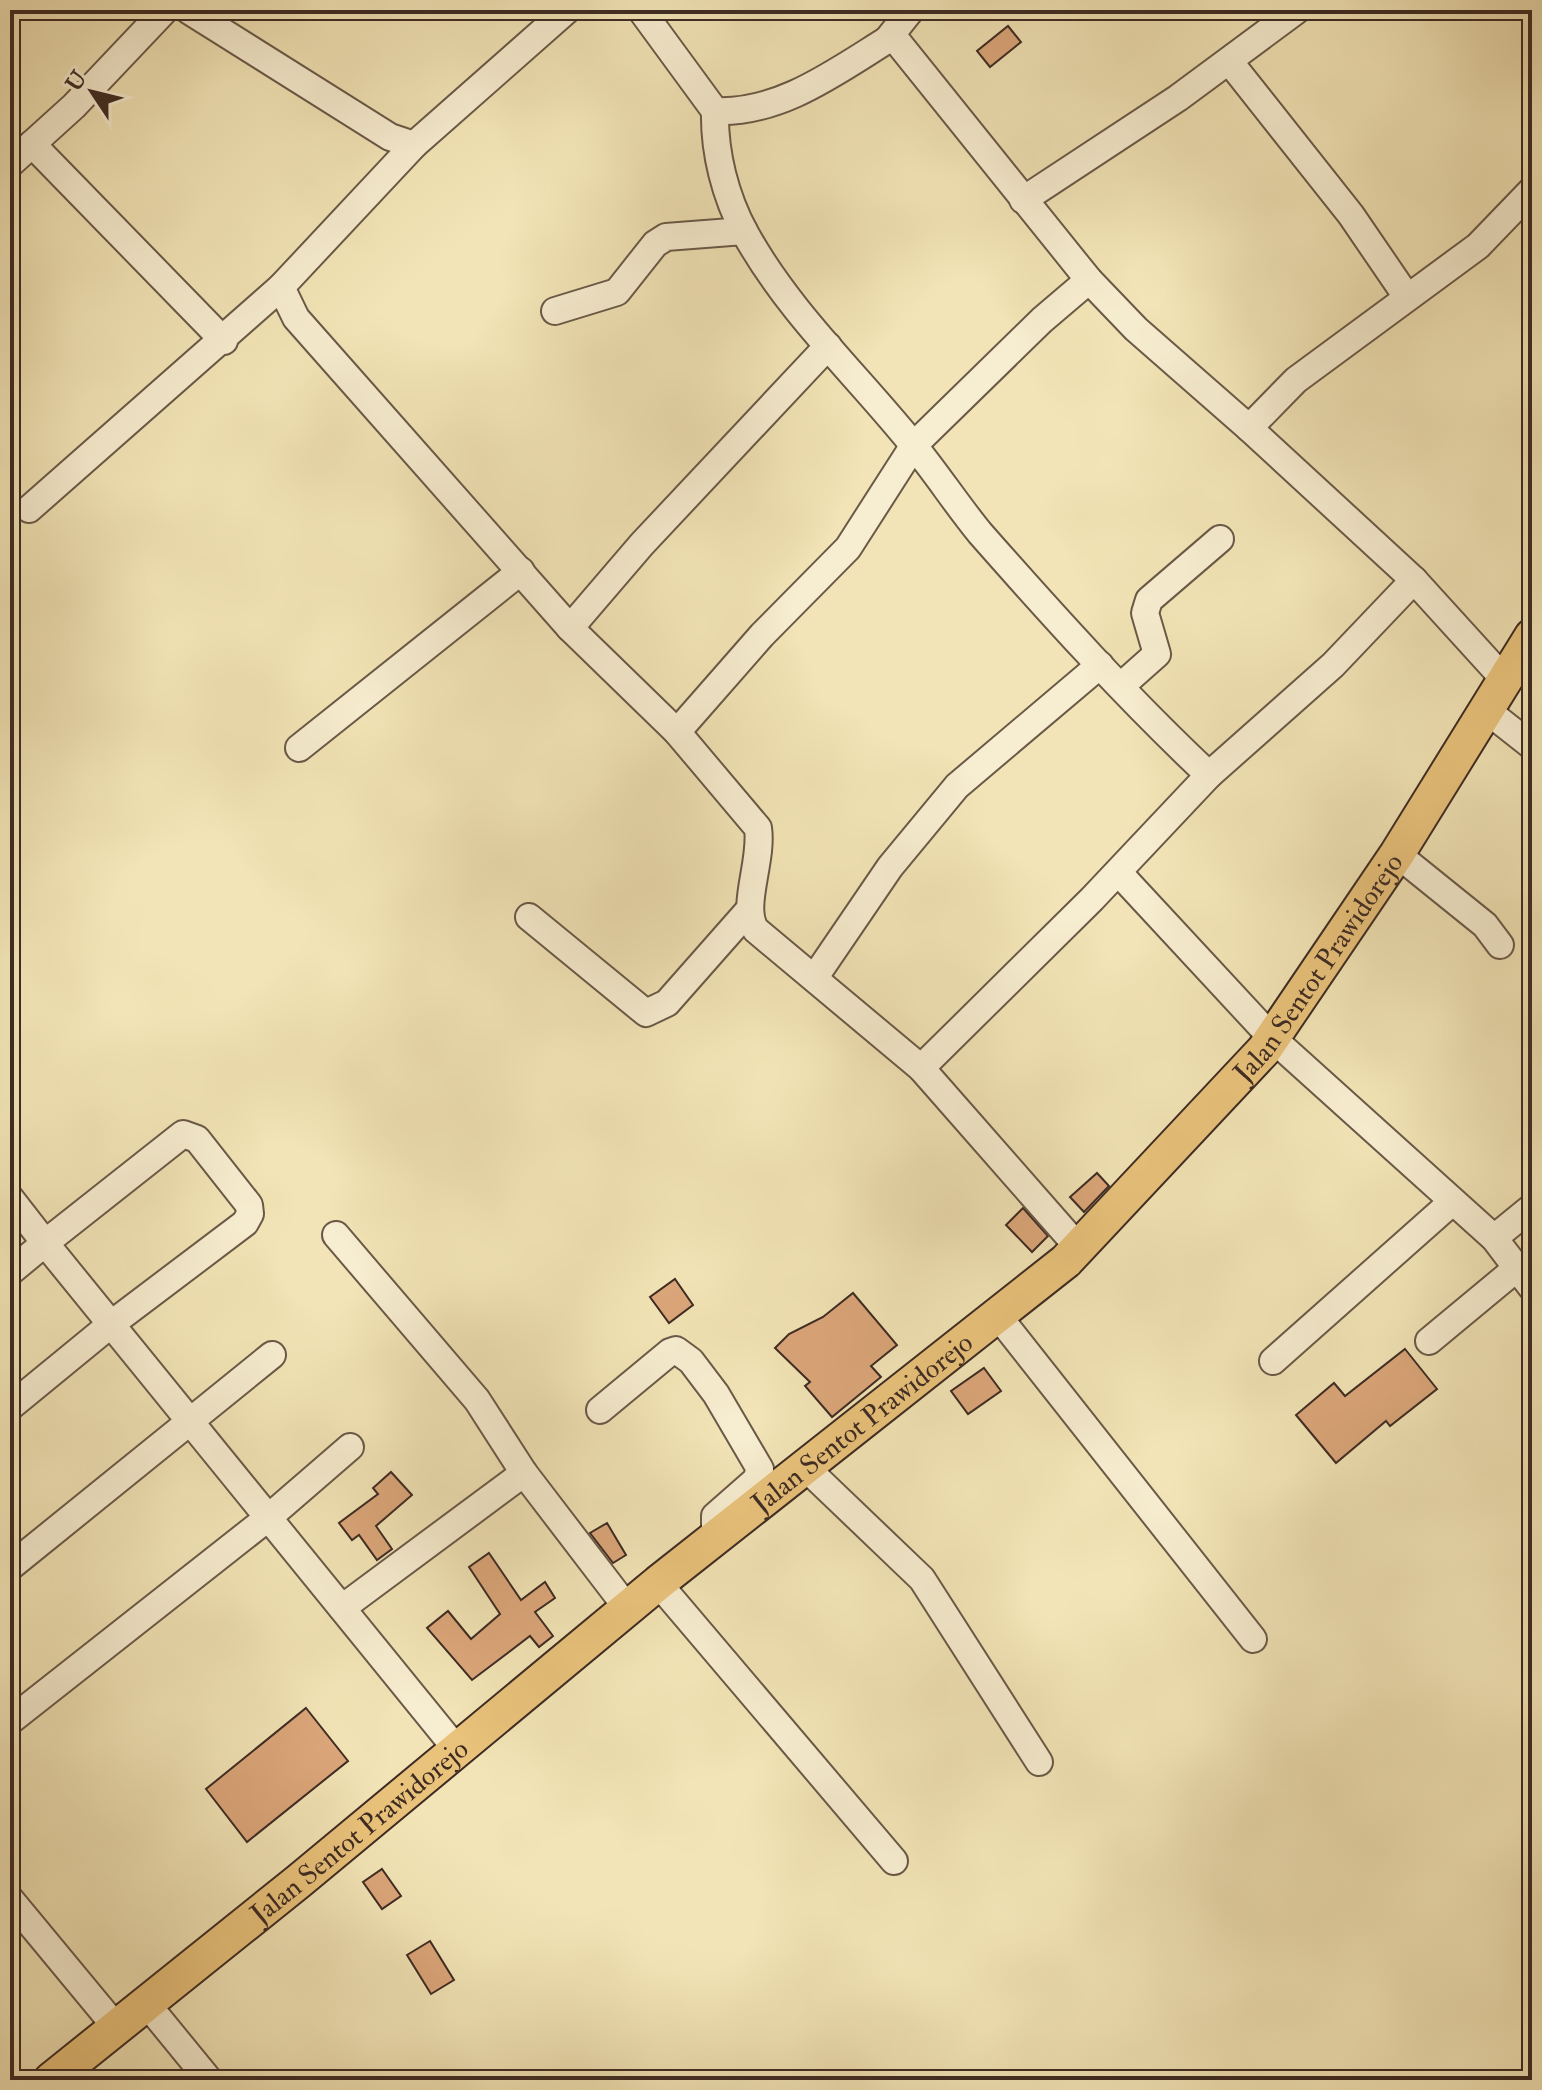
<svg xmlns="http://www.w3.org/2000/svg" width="1542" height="2090" viewBox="0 0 1542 2090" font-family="'IM FELL Double Pica',serif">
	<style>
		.building { fill: #dba67a; stroke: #3d2b23; stroke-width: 2 }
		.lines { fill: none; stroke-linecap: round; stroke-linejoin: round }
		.minor-casing { stroke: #6a5948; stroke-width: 30 }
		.major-casing { stroke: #3d2b23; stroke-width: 38 }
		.minor { stroke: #f7edd0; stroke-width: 26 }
		.major { stroke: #e9c27b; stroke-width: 34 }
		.labels { text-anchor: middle; stroke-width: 6; stroke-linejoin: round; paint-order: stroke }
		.street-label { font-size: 28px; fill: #3d2b23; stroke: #f7edd0 }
	</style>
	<rect width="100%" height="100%" fill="#f2e4b6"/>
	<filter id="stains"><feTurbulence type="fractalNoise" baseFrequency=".0025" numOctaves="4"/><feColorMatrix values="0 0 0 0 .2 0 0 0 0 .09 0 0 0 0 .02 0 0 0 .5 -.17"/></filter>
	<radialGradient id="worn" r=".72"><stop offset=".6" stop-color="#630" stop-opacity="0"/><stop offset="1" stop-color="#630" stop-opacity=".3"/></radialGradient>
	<!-- building -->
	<g class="building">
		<polygon points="1008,26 1021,42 990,67 977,51"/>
		<polygon points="1097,1173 1109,1186 1084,1212 1070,1197"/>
		<polygon points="1023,1208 1048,1236 1032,1252 1006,1225"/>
		<polygon points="675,1279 693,1305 669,1323 650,1297"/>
		<polygon points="853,1293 897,1345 871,1366 881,1377 832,1417 805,1386 810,1382 775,1348 789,1334 823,1317"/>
		<polygon points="1405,1349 1437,1389 1390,1426 1386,1421 1336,1463 1296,1415 1334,1383 1345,1396"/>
		<polygon points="984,1368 1001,1391 968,1414 951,1391"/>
		<polygon points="391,1472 412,1495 376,1526 392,1549 377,1560 359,1535 352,1540 339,1523 378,1494 373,1488"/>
		<polygon points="607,1523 626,1555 613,1563 590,1533"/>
		<polygon points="489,1553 521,1600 545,1582 555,1598 535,1612 553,1636 539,1647 530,1636 472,1680 427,1628 448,1611 471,1639 500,1614 469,1567"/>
		<polygon points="306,1708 348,1761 247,1842 206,1789"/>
		<polygon points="382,1869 401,1896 382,1909 363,1882"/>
		<polygon points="430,1941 454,1980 431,1994 407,1955"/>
	</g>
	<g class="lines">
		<defs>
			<g id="minor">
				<polyline points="188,10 390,137 414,145 567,10"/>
				<path d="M641,10l74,101c64,3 119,-38 172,-71h9l193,240 47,49 113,99 47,-48 182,-134 54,-56"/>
				<polyline points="887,40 911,10"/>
				<polyline points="1229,61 1351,215 1407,297"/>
				<path d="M715,111c-1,41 10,85 30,122 44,80 113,143 169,213 23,28 43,59 66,87 73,83 148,166 229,242l-117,124 -171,169"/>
				<polyline points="32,144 224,341"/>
				<path d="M414,145l-133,142 15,31 274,310 107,104 81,96c5,33 -18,80 -2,102l165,138 158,180"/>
				<polyline points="10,164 74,106 165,10"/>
				<polyline points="1023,200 1178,98 1297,10"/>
				<polyline points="555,311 617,292 655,244 666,237 744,231"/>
				<polyline points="1249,428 1414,580 1504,679"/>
				<polyline points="29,509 281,287"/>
				<polyline points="570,628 642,544 828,346"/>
				<polyline points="1121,686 1157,654 1145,613 1149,600 1220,539"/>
				<polyline points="1485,709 1532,746"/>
				<polyline points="677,732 762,635 848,548 914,445 1042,320 1089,280"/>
				<polyline points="299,748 521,571"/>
				<polyline points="1209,775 1333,665 1414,580"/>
				<polyline points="1397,854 1485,925 1500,945"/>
				<polyline points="1118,872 1272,1038 1494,1238 1532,1288"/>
				<polyline points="529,917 646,1013 667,1003 749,910"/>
				<polyline points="815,977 890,867 957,786 1100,665"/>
				<polyline points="10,1198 45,1243 10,1272"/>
				<polyline points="336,1235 477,1400 524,1473 628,1609"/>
				<polyline points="1494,1238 1532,1207"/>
				<polyline points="998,1316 1253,1639"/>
				<polyline points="1429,1341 1517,1268"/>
				<polyline points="1273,1361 1452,1202"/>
				<polyline points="10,1407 110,1325 245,1223 250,1214 249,1205 197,1139 183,1134 45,1243 458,1751"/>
				<polyline points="600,1410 670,1352 676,1350 691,1361 716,1394 760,1469 756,1480 715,1516 715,1539"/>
				<polyline points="806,1468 922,1579 1039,1762"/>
				<polyline points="10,1567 272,1355"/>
				<polyline points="658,1583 894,1861"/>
				<polyline points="342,1608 524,1473"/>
				<polyline points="10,1721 269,1517 350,1447"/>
				<polyline points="10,1899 116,2027"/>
				<polyline points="146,2003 209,2080"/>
			</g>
			<g id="major">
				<path id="s1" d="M51,2080l248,-199 359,-298 408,-322 198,-211 133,-196 135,-218"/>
			</g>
		</defs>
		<!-- minor casing -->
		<use href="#minor" class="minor-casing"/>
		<!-- major casing -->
		<use href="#major" class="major-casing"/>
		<!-- minor -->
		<use href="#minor" class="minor"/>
		<!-- major -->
		<use href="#major" class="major"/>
	</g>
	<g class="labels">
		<!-- street labels -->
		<g class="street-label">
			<text dy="10" stroke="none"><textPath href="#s1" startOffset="1692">Jalan Sentot Prawidorejo</textPath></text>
			<text dy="10" stroke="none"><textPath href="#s1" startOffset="1044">Jalan Sentot Prawidorejo</textPath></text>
			<text dy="10" stroke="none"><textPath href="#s1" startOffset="396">Jalan Sentot Prawidorejo</textPath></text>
		</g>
	</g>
	<!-- margin -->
	<rect width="1542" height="2090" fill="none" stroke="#f2e4b6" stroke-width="40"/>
	<rect x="12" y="12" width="1518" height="2066" fill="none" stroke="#3d2b23" stroke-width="4"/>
	<rect x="20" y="20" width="1502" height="2050" fill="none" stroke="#3d2b23" stroke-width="2"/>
	<!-- north arrow -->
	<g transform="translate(92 92) rotate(305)" stroke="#f7edd0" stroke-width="6" paint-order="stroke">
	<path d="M0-6L14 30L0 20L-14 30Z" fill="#3d2b23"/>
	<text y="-12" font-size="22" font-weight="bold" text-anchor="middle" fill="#3d2b23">U</text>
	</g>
	<rect width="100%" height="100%" filter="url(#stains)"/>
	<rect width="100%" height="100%" fill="url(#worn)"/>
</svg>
